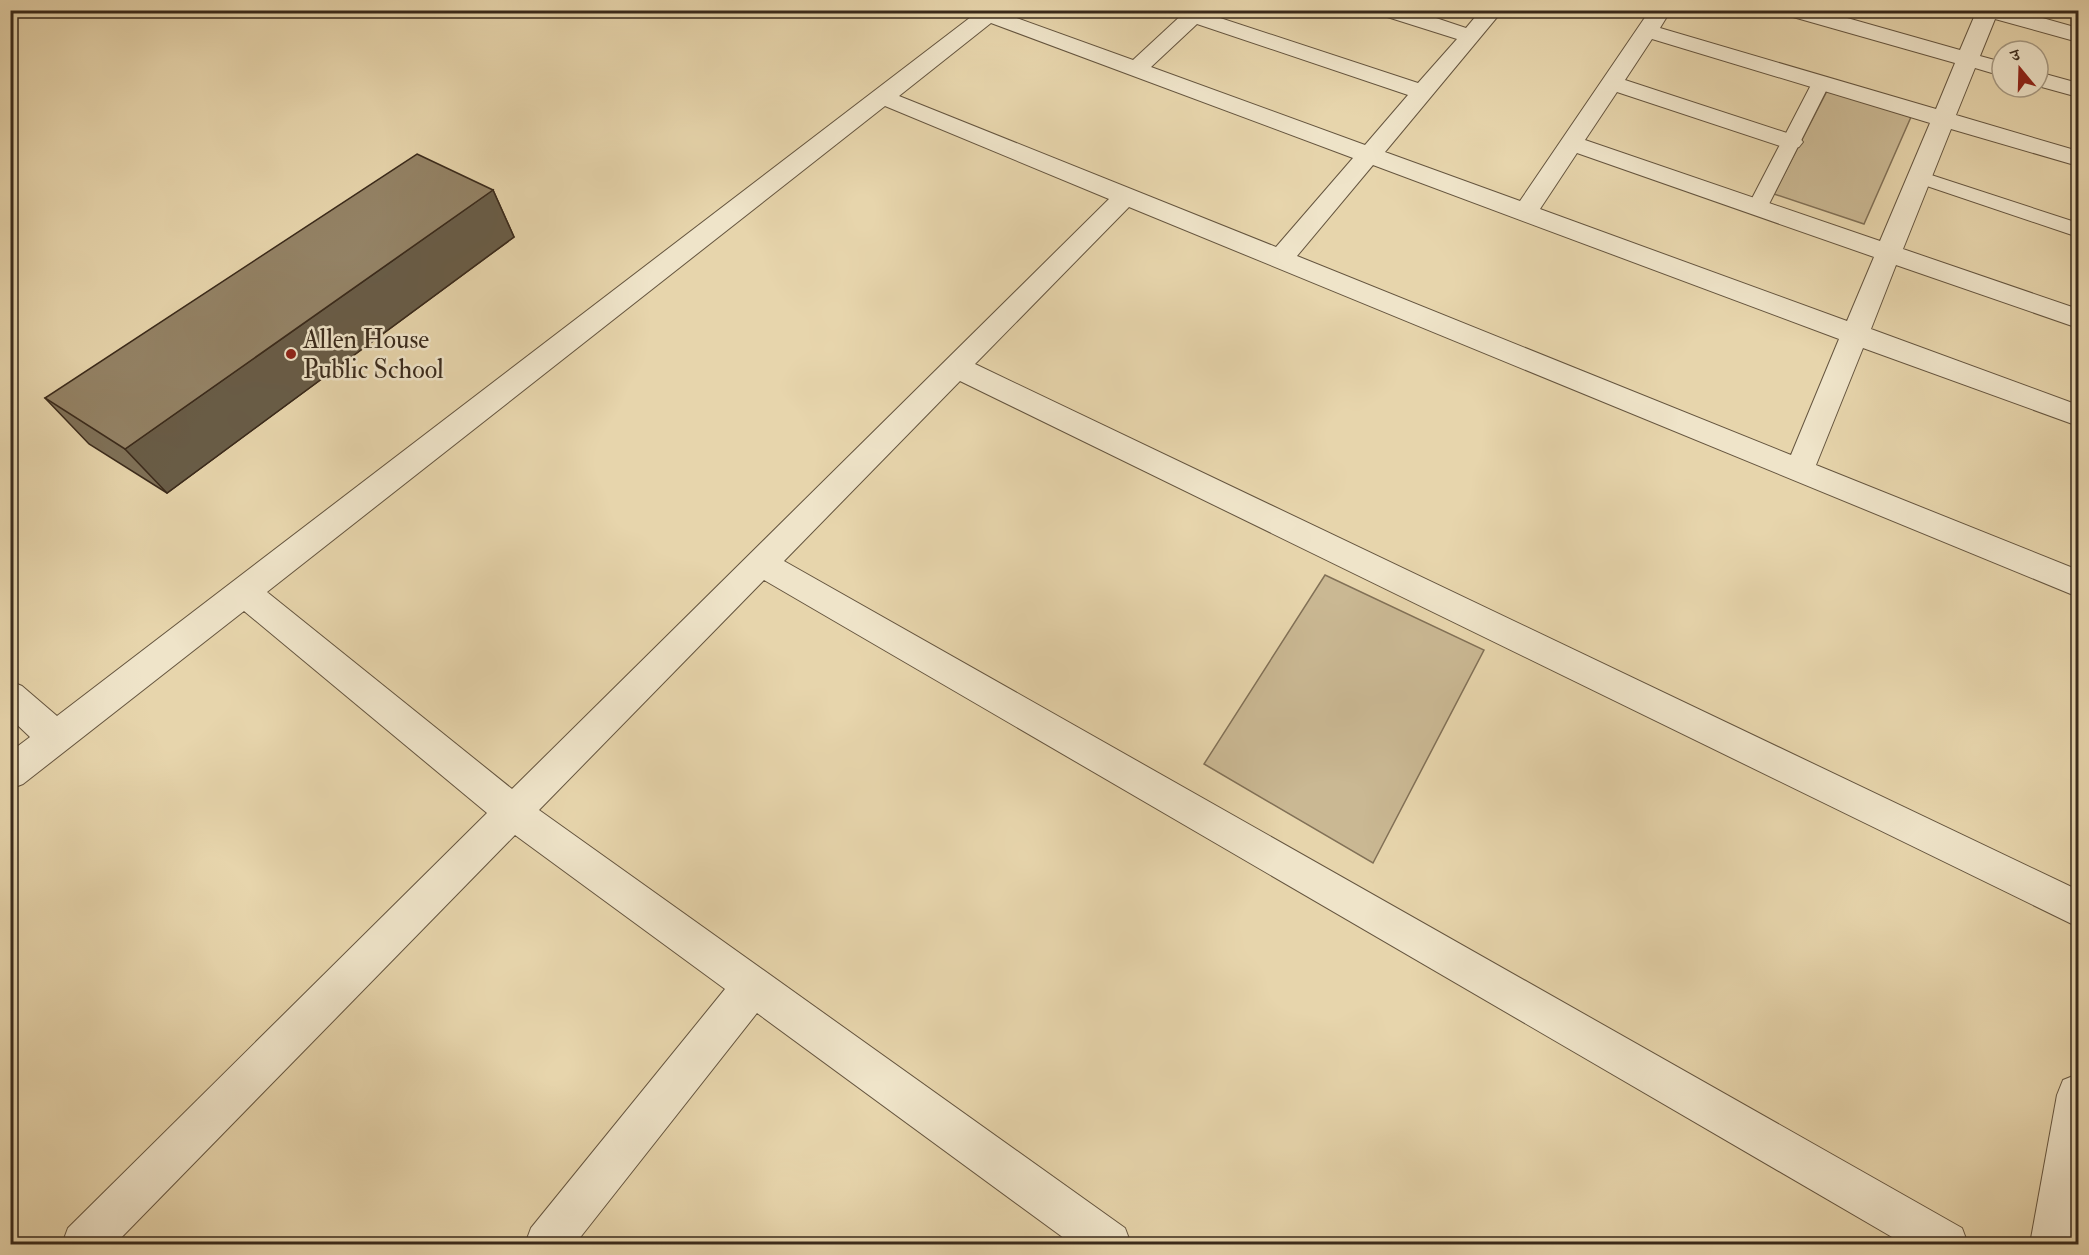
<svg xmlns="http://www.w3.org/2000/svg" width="2089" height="1255" viewBox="0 0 2089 1255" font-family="'IM FELL Double Pica','Noto Serif Devanagari',serif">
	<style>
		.green { fill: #cab893; stroke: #827157; stroke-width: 1.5 }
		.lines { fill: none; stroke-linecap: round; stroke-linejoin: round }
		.service-casing { stroke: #65553f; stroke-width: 2 }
		.minor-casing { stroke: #65553f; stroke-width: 2 }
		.service { fill: #efe4c9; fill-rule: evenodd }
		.minor { fill: #efe4c9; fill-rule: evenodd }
		.wall { fill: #7f7158; stroke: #3a2a1b; stroke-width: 1.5 }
		.shaded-wall { fill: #685c47; stroke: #3a2a1b; stroke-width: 1.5 }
		.building { fill: #948366; stroke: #3a2a1b; stroke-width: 1.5 }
		.poi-dot { fill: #8f2418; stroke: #efe4c9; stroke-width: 2 }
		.labels { text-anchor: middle; stroke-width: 5; stroke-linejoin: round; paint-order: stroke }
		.poi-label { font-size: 26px; fill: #3a2a1b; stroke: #efe4c9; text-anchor: start }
	</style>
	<rect width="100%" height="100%" fill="#e7d5ac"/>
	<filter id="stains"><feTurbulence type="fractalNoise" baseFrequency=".00333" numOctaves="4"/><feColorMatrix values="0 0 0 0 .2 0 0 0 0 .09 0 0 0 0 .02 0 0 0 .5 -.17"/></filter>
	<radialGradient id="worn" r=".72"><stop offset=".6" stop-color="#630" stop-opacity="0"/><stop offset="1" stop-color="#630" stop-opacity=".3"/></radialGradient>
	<!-- green -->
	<g class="green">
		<polygon points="1827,91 1911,117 1864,224 1774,194"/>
		<polygon points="1325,575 1484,650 1373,863 1204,764"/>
	</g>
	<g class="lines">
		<defs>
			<g id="service">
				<polygon points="1821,77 1828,79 1830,83 1767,208 1764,213 1757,214 1750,213 1747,208 1812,83 1814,79"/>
				<polygon points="1919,171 2078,223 2078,237 1912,181 1909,177 1912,173"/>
			</g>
			<g id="minor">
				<path d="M980,10h24l-1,3 130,47 54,-50h23l-2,4 210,69 39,-44 -76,-24 -2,-5h33l54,18 15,-18h22l-118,142 135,49 130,-191h21l-11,18 276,81 19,-46 -169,-48 -2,-5h35l141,40 17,-40h37l64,18v14l-83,-23 -15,37 22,6v14l-27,-8 -19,47 122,36v15l-127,-37 -48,120 175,60v19l-182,-63 -25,64 207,76v21l-215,-78 -47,117 262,105v27l-949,-390 -154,157 1103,526v37l-1118,-546 -176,180 1178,667 6,16h-64l-1140,-664 -225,230 586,418 6,16h-59l-315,-231 -182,231h-50l6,-16 194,-239 -210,-154 -400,409h-53l6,-16 419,-415 -243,-202 -221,173 -13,5v-37l20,-15 -20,-19v-37l12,5 35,30zM991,23l362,135 -77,89 -377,-151zM1197,24l211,71 -43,50 -214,-78zM1652,39l278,84 -50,118 -295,-101 32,-48 166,55 8,2 8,-2 4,-5 -4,-5 -174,-57zM885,106l224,93 -597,590 -245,-197zM1577,153l297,104 -27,64 -307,-112zM1373,165l466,174 -48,116 -494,-199z"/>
				<polygon points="2038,72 2078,83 2078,97 2038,86"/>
				<polygon points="2078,1074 2078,1219 2074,1244 2030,1244 2057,1095 2063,1080"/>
			</g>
		</defs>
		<!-- service casing -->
		<use href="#service" class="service-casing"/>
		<!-- minor casing -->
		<use href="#minor" class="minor-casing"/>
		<!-- service -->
		<use href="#service" class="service"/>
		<!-- minor -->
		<use href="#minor" class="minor"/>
	</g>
	<!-- wall -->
	<polygon class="wall" points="493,190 514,237 167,493 89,444 45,398"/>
	<!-- shaded-wall -->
	<polygon class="shaded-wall" points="493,190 514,237 167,493 125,449"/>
	<!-- building -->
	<polygon class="building" points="417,154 493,190 125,449 45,398"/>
	<!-- markers -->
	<circle class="poi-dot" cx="291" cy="354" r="6"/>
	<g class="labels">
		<!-- poi labels -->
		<g class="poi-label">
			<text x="303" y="348">Allen House<tspan x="303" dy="30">Public School</tspan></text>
		</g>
	</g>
	<!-- margin -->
	<rect width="2089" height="1255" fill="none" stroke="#e7d5ac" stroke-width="36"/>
	<rect x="12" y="12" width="2065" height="1231" fill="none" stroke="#3a2a1b" stroke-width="3"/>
	<rect x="18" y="18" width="2053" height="1219" fill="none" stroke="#3a2a1b" stroke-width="1.5"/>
	<!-- north arrow -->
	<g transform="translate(2020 69) rotate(341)"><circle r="28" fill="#efe4c9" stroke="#a79a83" stroke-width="1.5"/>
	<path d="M0-4.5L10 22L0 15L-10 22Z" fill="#8f2418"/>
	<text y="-9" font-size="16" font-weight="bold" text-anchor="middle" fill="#3a2a1b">उ</text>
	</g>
	<rect width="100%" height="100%" filter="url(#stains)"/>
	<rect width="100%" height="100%" fill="url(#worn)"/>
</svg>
